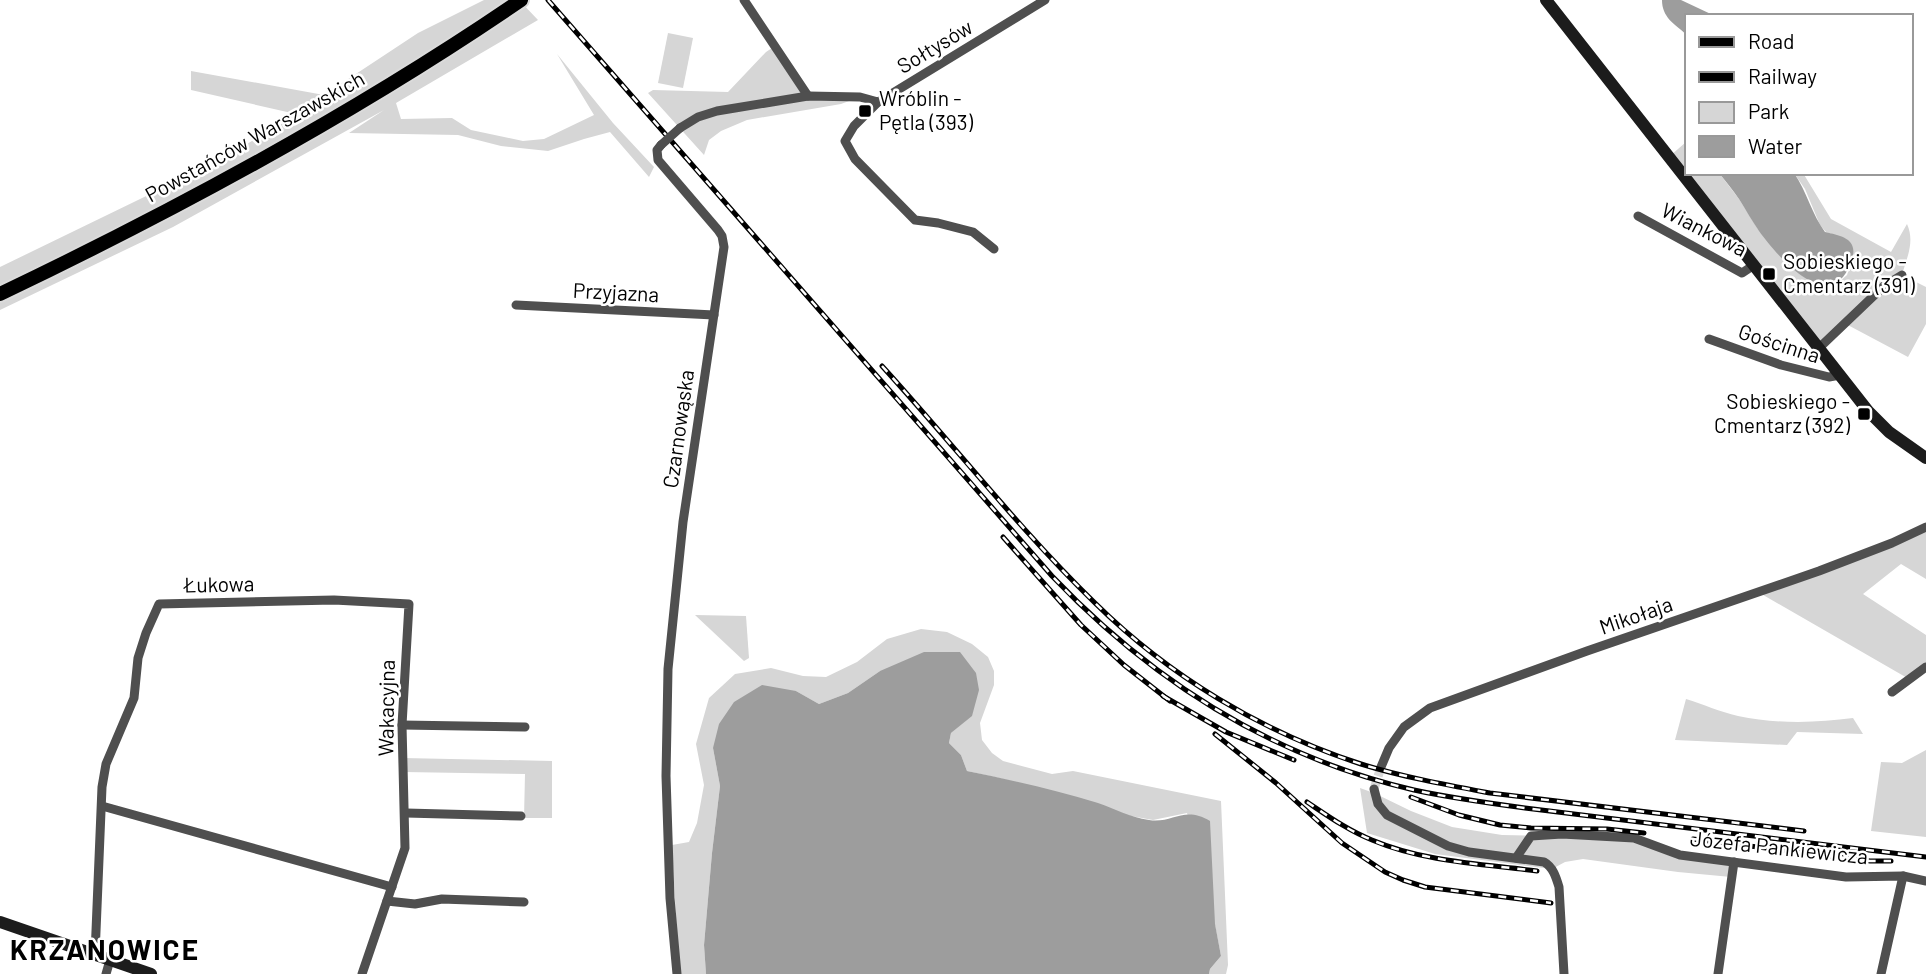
<svg xmlns="http://www.w3.org/2000/svg" width="1926" height="974" viewBox="0 0 1926 974" font-family="Barlow,sans-serif">
	<style>
		.green { fill: #d6d6d6 }
		.water { fill: #9d9d9d }
		.lines { fill: none; stroke-linecap: round; stroke-linejoin: round }
		.street-tunnel { stroke: #d9d9d9; stroke-width: 9; stroke-dasharray: 9 4.5; stroke-linecap: butt }
		.primary-casing { stroke: #dbdbdb; stroke-width: 18 }
		.street { stroke: #4f4f4f; stroke-width: 9 }
		.secondary { stroke: #1c1c1c; stroke-width: 12 }
		.primary { stroke: #000; stroke-width: 14 }
		.rail-casing { stroke: #000; stroke-width: 5 }
		.rail { stroke: #fff; stroke-width: 2.5; stroke-dasharray: 8; stroke-linecap: butt }
		.street-bridge { stroke: #4f4f4f; stroke-width: 9 }
		.poi-dot { fill: #000; stroke: #fff; stroke-width: 2.5 }
		.labels { text-anchor: middle; stroke-width: 5; stroke-linejoin: round; paint-order: stroke }
		.street-label { font-size: 21px; fill: #000; stroke: #fff }
		.poi-label { font-size: 21px; fill: #000; stroke: #fff; text-anchor: start }
		.district-label { font-size: 28px; font-weight: bold; letter-spacing: 2px; fill: #000; stroke: #fff }
	</style>
	<rect width="100%" height="100%" fill="#fff"/>
	<!-- green -->
	<g class="green">
		<polygon points="484,0 519,0 538,20 396,103 401,119 452,118 471,130 523,141 544,139 594,115 557,54 613,123 654,167 649,177 610,132 584,139 548,151 501,146 458,135 349,133 384,110 173,227 0,310 0,267 206,167 277,127 296,114 191,90 191,71 324,95 418,33"/>
		<polygon points="668,33 693,38 683,88 658,83"/>
		<polygon points="775,46 808,96 860,97 841,104 747,120 721,131 709,140 704,155 648,93 653,90 728,92 766,52"/>
		<path d="M1686,142v31h33l20,26 19,30 27,32 30,23 17,1 7,-3 8,-7 7,-20 -22,-21 -6,-2 -6,-7 -15,-36 -11,-16h9l28,46 60,33 16,-28c8,18 0,33 -5,51l24,12v37l-18,33 -64,-34 -25,25 -149,-192z"/>
		<polygon points="1926,527 1926,579 1901,564 1863,594 1926,635 1926,667 1909,679 1758,592"/>
		<polygon points="695,615 746,616 749,658 744,661"/>
		<polygon points="921,629 947,632 972,644 988,657 994,671 994,685 980,723 982,740 992,753 1003,761 1052,774 1073,771 1221,801 1228,965 1226,974 1209,974 1210,969 1221,956 1215,925 1187,813 1153,820 1125,815 1099,804 999,778 967,771 961,755 949,743 951,733 972,715 880,671 848,693 819,704 796,691 713,748 720,786 712,853 704,945 706,974 679,974 672,845 689,842 697,823 704,785 696,744 709,698 735,674 771,668 803,676 826,677 857,662 887,639"/>
		<path d="M1686,699c17,5 34,13 52,17 38,8 78,7 115,2l10,16 -66,-2 -10,13 -112,-5z"/>
		<polygon points="1926,750 1926,837 1871,831 1881,762 1902,763"/>
		<polygon points="403,758 552,761 552,818 524,818 525,774 404,772"/>
		<polygon points="1360,788 1374,793 1411,811 1452,827 1502,835 1634,838 1661,848 1734,862 1731,877 1678,872 1583,859 1565,862 1552,869 1435,854 1367,833"/>
	</g>
	<!-- water -->
	<g class="water">
		<path d="M1662,0h19l34,16h-29v18c-12,-10 -24,-17 -24,-34z"/>
		<path d="M1719,173h75c13,19 18,42 31,59 17,4 35,7 26,30 -20,57 -73,-5 -92,-31 -7,-10 -13,-21 -20,-32 -6,-9 -13,-17 -20,-26z"/>
		<path d="M924,652h36l16,21 3,17 -7,26 -21,17 -2,10 12,12 6,16c44,9 88,19 131,32 17,6 32,14 51,17 23,4 35,-15 61,1l5,103 6,32 -11,13 -1,5h-503l-2,-29 8,-92 8,-67 -7,-38 6,-24 15,-22 28,-17 34,6 23,13 29,-11 32,-22z"/>
	</g>
	<g class="lines">
		<!-- street-tunnel -->
		<polyline class="street-tunnel" points="1374,789 1381,767"/>
		<defs>
			<path id="primary" d="M0,294c180,-86 356,-181 521,-294"/>
		</defs>
		<!-- primary casing -->
		<use href="#primary" class="primary-casing"/>
		<!-- street -->
		<g class="street">
			<polyline points="744,0 808,96"/>
			<polyline points="680,128 698,117 717,111 808,96 860,97 878,102"/>
			<polyline points="661,145 657,150 658,160 718,230 722,236 724,247 683,522 668,669 666,776 670,898 677,974"/>
			<polyline points="1638,216 1742,273 1754,265"/>
			<polyline points="994,249 973,232 938,223 915,220 855,159 845,141 854,126 878,102 1045,0"/>
			<polyline points="516,305 714,315"/>
			<polyline points="1709,339 1781,365 1829,377 1840,375"/>
			<polyline points="1819,348 1884,286 1902,275"/>
			<polyline points="1892,692 1926,667"/>
			<polyline points="402,725 525,727"/>
			<polyline points="1381,767 1389,748 1404,727 1430,708 1587,651 1819,571 1892,543 1926,527"/>
			<path d="M1374,789l4,15 9,11 61,31 21,6 75,10c9,5 12,15 15,25l5,87"/>
			<polyline points="102,806 392,887"/>
			<polyline points="406,813 521,816"/>
			<polyline points="1516,858 1531,836 1562,834 1634,838 1680,855 1846,877 1903,876 1926,881"/>
			<polyline points="387,901 415,904 442,899 524,902"/>
			<polyline points="95,955 102,787 106,764 134,698 138,658 146,633 159,604 334,600 409,604 402,725 405,848 362,974"/>
			<polyline points="106,974 110,960"/>
			<polyline points="1718,974 1734,862"/>
			<polyline points="1881,974 1903,876"/>
		</g>
		<!-- secondary -->
		<g class="secondary">
			<polyline points="1546,0 1868,411 1889,432 1926,458"/>
			<polyline points="0,922 151,974"/>
		</g>
		<!-- primary -->
		<use href="#primary" class="primary"/>
		<defs>
			<g id="rail">
				<path d="M548,0l504,576c100,105 220,181 362,214 37,8 74,13 111,18l401,49"/>
				<path d="M882,366c71,78 137,163 213,237 74,73 167,129 266,161 42,13 86,21 129,29l314,38"/>
				<polyline points="1003,537 1081,625 1124,665 1170,701"/>
				<polyline points="1163,696 1226,732 1294,760"/>
				<polyline points="1215,734 1276,783 1342,843 1385,872 1403,880 1425,887 1551,903"/>
				<polyline points="1411,797 1459,815 1500,825 1531,828 1607,829 1644,833"/>
				<path d="M1307,802c21,14 42,29 65,38 52,22 110,24 165,31"/>
				<polyline points="1693,839 1870,861 1891,861"/>
			</g>
		</defs>
		<!-- rail casing -->
		<use href="#rail" class="rail-casing"/>
		<!-- rail -->
		<use href="#rail" class="rail"/>
		<!-- street-bridge -->
		<polyline class="street-bridge" points="661,145 680,128"/>
	</g>
	<!-- markers -->
	<g class="poi-dot">
		<rect x="858" y="104" width="14" height="14" rx="3.5"/>
		<rect x="1762" y="267" width="14" height="14" rx="3.5"/>
		<rect x="1857" y="407" width="14" height="14" rx="3.5"/>
	</g>
	<g class="labels">
		<!-- street labels -->
		<g class="street-label">
			<text transform="translate(935 47) rotate(-31)" y="7">Sołtysów</text>
			<text transform="translate(255 137) rotate(-29)" y="7">Powstańców Warszawskich</text>
			<text transform="translate(1704 230) rotate(27)" y="7">Wiankowa</text>
			<text transform="translate(616 293) rotate(3)" y="7">Przyjazna</text>
			<text transform="translate(1779 344) rotate(18)" y="7">Gościnna</text>
			<text transform="translate(679 429) rotate(-82)" y="7">Czarnowąska</text>
			<text transform="translate(219 585) rotate(-1)" y="7">Łukowa</text>
			<text transform="translate(1636 616) rotate(-19)" y="7">Mikołaja</text>
			<text transform="translate(387 708) rotate(-89)" y="7">Wakacyjna</text>
			<text transform="translate(1779 848) rotate(6)" y="7">Józefa Pankiewicza</text>
		</g>
		<!-- poi labels -->
		<g class="poi-label">
			<text x="879" y="106">Wróblin -<tspan x="879" dy="24">Pętla (393)</tspan></text>
			<text x="1783" y="269">Sobieskiego -<tspan x="1783" dy="24">Cmentarz (391)</tspan></text>
			<text x="1850" y="409" text-anchor="end">Sobieskiego -<tspan x="1850" dy="24">Cmentarz (392)</tspan></text>
		</g>
		<!-- district labels -->
		<g class="district-label">
			<text x="105" y="960">KRZANOWICE</text>
		</g>
	</g>
	<!-- legend -->
	<rect x="1685" y="14" width="228" height="161" fill="#ffffff" stroke="#999999" stroke-width="2"/>
	<rect x="1699" y="37" width="35" height="10" fill="#000000" stroke="#999999" stroke-width="2"/>
	<text x="1748" y="49" font-size="21" fill="#000000">Road</text>
	<rect x="1699" y="72" width="35" height="10" fill="#000000" stroke="#999999" stroke-width="2"/>
	<text x="1748" y="84" font-size="21" fill="#000000">Railway</text>
	<rect x="1699" y="102" width="35" height="21" fill="#d6d6d6" stroke="#999999" stroke-width="2"/>
	<text x="1748" y="119" font-size="21" fill="#000000">Park</text>
	<rect x="1699" y="136" width="35" height="21" fill="#9d9d9d" stroke="#999999" stroke-width="2"/>
	<text x="1748" y="154" font-size="21" fill="#000000">Water</text>
</svg>
